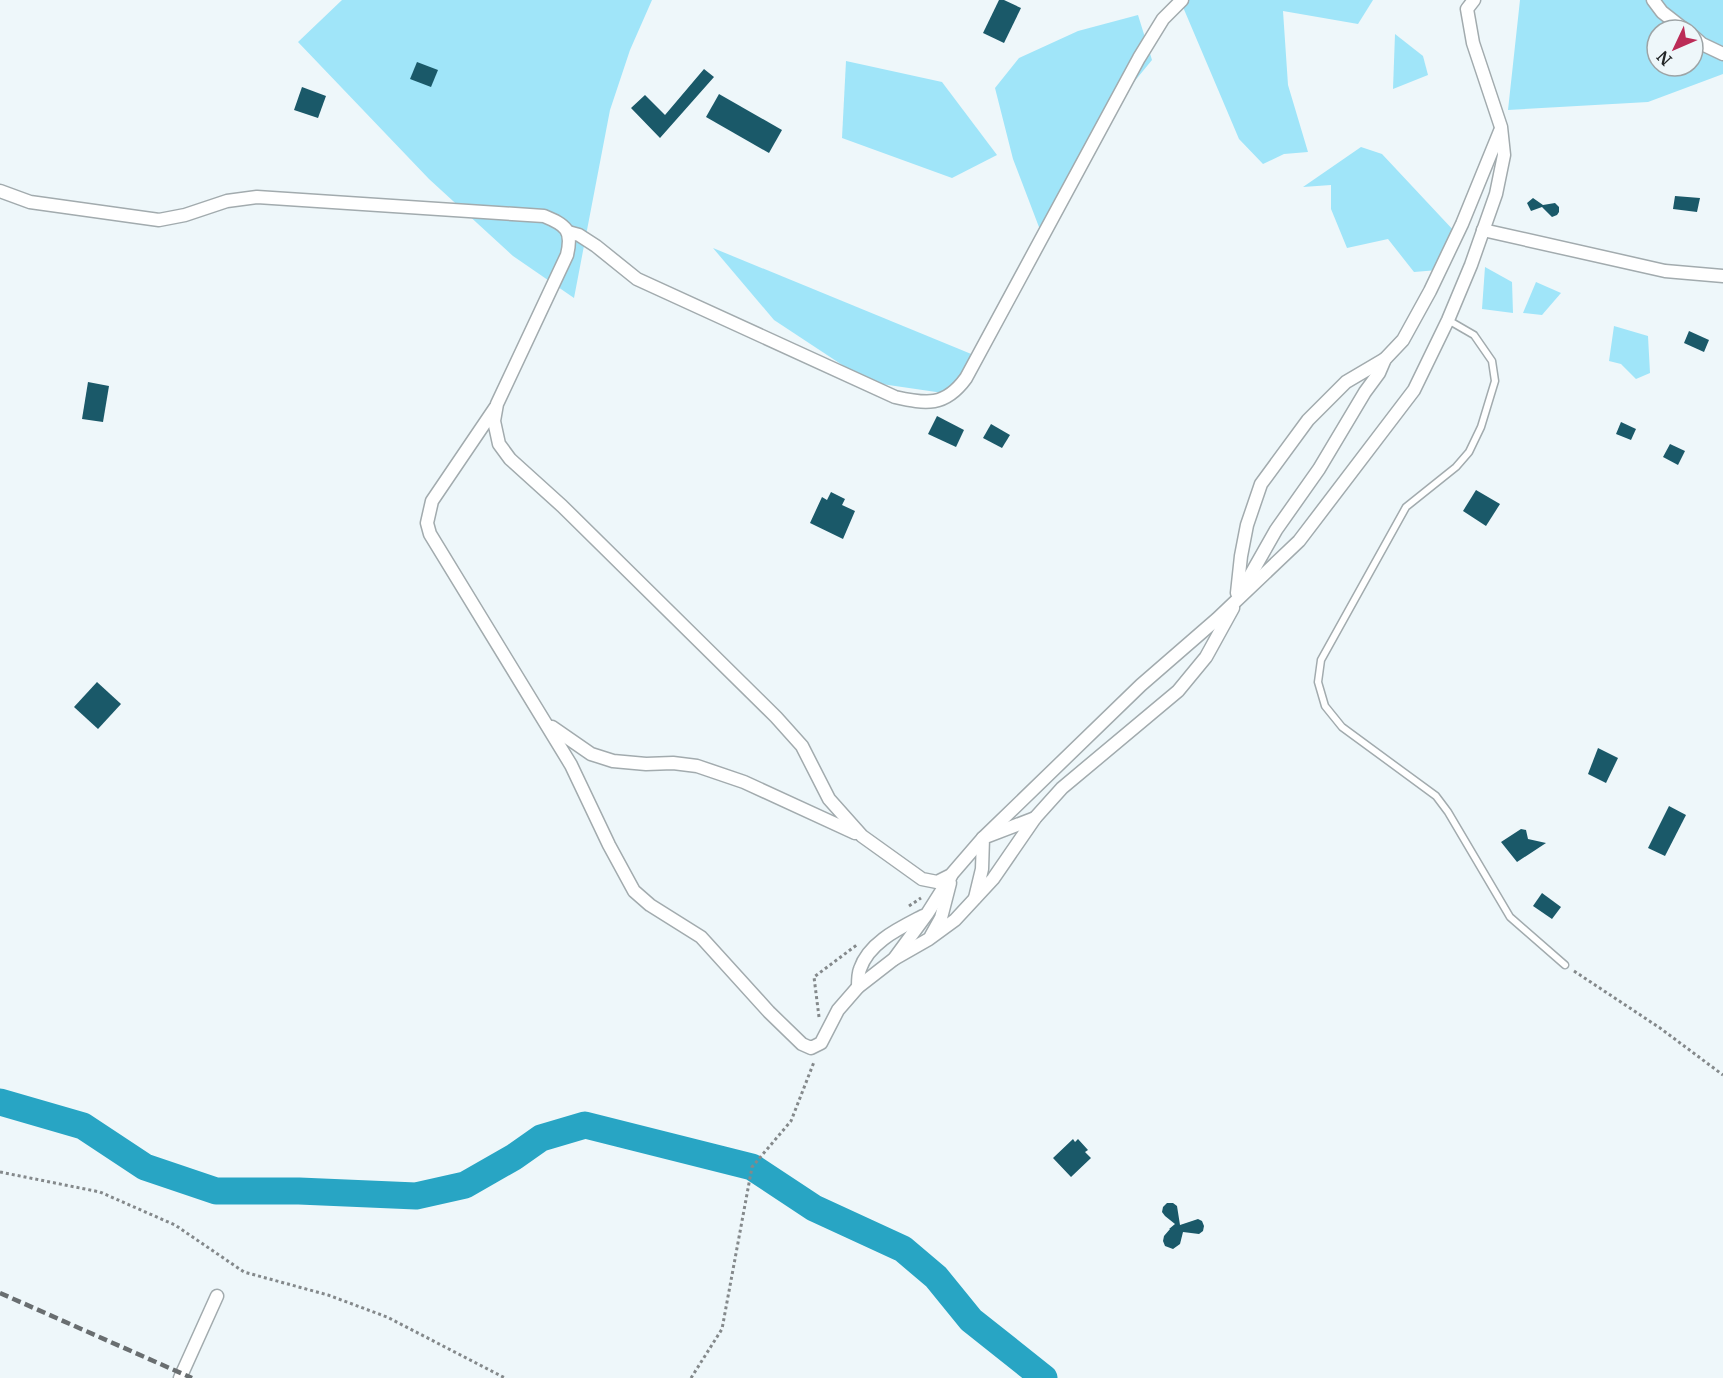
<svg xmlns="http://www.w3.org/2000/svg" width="1723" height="1378" viewBox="0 0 1723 1378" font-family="Merriweather,serif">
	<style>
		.green { fill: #a0e5f9; fill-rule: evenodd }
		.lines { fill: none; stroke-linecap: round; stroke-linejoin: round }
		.river { stroke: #28a5c4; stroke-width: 27 }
		.building { fill: #1a5969 }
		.service-casing { stroke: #a2abae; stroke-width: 9 }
		.minor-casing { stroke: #a2abae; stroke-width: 15 }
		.path { stroke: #84898b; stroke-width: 3; stroke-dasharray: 3 3; stroke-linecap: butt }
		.service { stroke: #fff; stroke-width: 6 }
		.minor { stroke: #fff; stroke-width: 12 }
		.rail { stroke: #696e70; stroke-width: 4.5; stroke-dasharray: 9 4.5; stroke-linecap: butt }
	</style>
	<rect width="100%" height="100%" fill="#eef7fa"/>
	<!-- green -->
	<g class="green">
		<polygon points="342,0 652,0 630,50 610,110 574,298 513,256 429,179 298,42"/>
		<polygon points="1180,0 1373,0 1358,24 1283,11 1288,85 1308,152 1284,154 1263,164 1239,139"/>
		<path d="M1520,0h203v74l-75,28 -140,8zM1657,30h36v36h-36z"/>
		<polygon points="1138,15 1152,60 1101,122 1042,235 1013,159 995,88 1019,58 1078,31"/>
		<polygon points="1395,34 1423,56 1428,75 1393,89"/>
		<polygon points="846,61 942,82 997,155 952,178 842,138"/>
		<polygon points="1361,147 1382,154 1455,232 1438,270 1414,272 1388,239 1347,248 1331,209 1331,185 1303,187"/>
		<polygon points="713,248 981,358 943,393 868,382 774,320"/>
		<polygon points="1485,267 1512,282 1513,313 1482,309"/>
		<polygon points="1536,282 1561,293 1542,315 1523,313"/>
		<polygon points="1614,326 1648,336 1650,373 1636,379 1621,364 1609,361"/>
	</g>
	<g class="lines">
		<!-- river -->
		<polyline class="river" points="0,1102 83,1126 145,1167 216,1191 299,1191 416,1196 465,1185 514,1157 541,1138 585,1125 752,1167 814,1208 903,1249 936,1277 971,1320 1044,1378"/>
	</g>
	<!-- building -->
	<g class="building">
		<polygon points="999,0 1004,0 1021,8 1004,43 983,33"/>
		<polygon points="417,62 438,70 431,87 410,79"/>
		<polygon points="704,69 714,77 660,138 631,108 645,95 665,115"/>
		<polygon points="302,87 326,96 318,118 294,110"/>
		<polygon points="719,94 782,130 769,153 706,117"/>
		<polygon points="1675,196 1700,198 1697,212 1673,209"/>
		<polygon points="1533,198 1543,205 1555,203 1559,207 1559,212 1557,215 1552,217 1542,207 1531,211 1527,203"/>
		<polygon points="1689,331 1709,340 1704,352 1684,343"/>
		<polygon points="88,382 109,386 103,422 82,419"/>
		<polygon points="937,416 964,430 956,447 928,434"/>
		<polygon points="1621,422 1636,429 1631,440 1616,434"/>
		<polygon points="991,424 1010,435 1002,448 983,438"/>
		<polygon points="1670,444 1685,451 1678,465 1663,457"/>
		<polygon points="1476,490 1500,504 1486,526 1463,511"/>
		<polygon points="831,492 845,499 842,505 855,511 843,539 810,523 822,497 827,500"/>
		<polygon points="97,682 121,704 98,729 74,707"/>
		<polygon points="1598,748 1618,758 1606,783 1588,774"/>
		<polygon points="1669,806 1686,815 1665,856 1648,848"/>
		<polygon points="1521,829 1526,830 1528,839 1546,843 1517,862 1501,842"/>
		<polygon points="1542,893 1561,907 1552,919 1533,906"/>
		<polygon points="1073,1139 1075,1142 1078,1139 1088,1150 1085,1152 1091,1158 1071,1177 1053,1158"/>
		<polygon points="1167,1203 1173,1203 1177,1206 1180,1225 1198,1219 1202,1221 1204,1226 1203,1231 1199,1234 1183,1232 1180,1244 1173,1249 1165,1246 1163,1241 1164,1236 1170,1229 1169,1229 1175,1224 1165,1216 1162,1212 1163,1207"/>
	</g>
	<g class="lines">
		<defs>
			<polyline id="service" points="1448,320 1474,335 1492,361 1495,381 1481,427 1469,452 1456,467 1406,507 1321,660 1318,682 1325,706 1342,727 1436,796 1448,812 1510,917 1565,965"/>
			<g id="minor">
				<polyline points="1653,0 1662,12 1685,30"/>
				<polyline points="1693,36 1702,44 1723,54"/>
				<path d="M0,191l30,11 129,18 26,-5 42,-14 30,-4 287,19c22,9 29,14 23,39l-70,149 -3,17 5,23 11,15 52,47 214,211 26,29 27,53 33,37 60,43 15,3 14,-7 32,-37 158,-153 76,-66 82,-78 115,-151 34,-70 23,-55 25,-71 8,-39 -3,-28 -28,-84 -6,-34 7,-9"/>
				<polyline points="1483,230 1665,271 1723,276"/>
				<path d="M568,232l11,3 17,11 41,33 258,118c31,7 50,10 71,-19l173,-320 24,-39 19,-19"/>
				<polyline points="495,408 432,501 427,523 430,534 571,765 609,845 634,891 650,905 701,937 769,1012 802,1044 811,1048 821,1043 838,1010 858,987 894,959 927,914 951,876"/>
				<polyline points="1242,590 1276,530 1319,469 1365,392 1379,373 1385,359 1403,340 1430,291 1462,224 1500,131"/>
				<polyline points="1237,593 1241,556 1247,525 1261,484 1308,420 1346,382 1385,359"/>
				<polyline points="552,727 591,754 613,761 646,764 673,763 697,766 744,782 855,833"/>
				<polyline points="975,898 982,869 983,838 1035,818"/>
				<polyline points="931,936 941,918 950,883"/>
				<polyline points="894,959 929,939 955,920 993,879 1035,818 1062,788 1178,691 1206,657 1233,608"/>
				<path d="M858,987c0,-5 0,-13 2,-18 9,-27 40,-41 63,-53"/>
				<polyline points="180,1378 217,1296"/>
			</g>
		</defs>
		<!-- service casing -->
		<use href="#service" class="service-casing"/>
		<!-- minor casing -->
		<use href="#minor" class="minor-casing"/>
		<!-- path -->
		<g class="path">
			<polyline points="909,906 921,898"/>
			<polyline points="1574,971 1660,1028 1723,1075"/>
			<polyline points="819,1017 814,977 858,944"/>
			<polyline points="0,1172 100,1192 175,1225 244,1272 328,1295 387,1317 505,1378"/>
			<polyline points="691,1378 722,1329 752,1167 791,1121 814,1062"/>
		</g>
		<!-- service -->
		<use href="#service" class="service"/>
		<!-- minor -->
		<use href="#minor" class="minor"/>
		<!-- rail -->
		<polyline class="rail" points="0,1293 192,1378"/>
	</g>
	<!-- north arrow -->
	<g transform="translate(1675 48) rotate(226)"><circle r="28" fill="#eef7fa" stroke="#9da4a6" stroke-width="1.5"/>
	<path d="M0-4.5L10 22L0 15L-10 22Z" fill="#bb2c57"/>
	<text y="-9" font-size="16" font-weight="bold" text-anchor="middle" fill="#242728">N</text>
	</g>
</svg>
